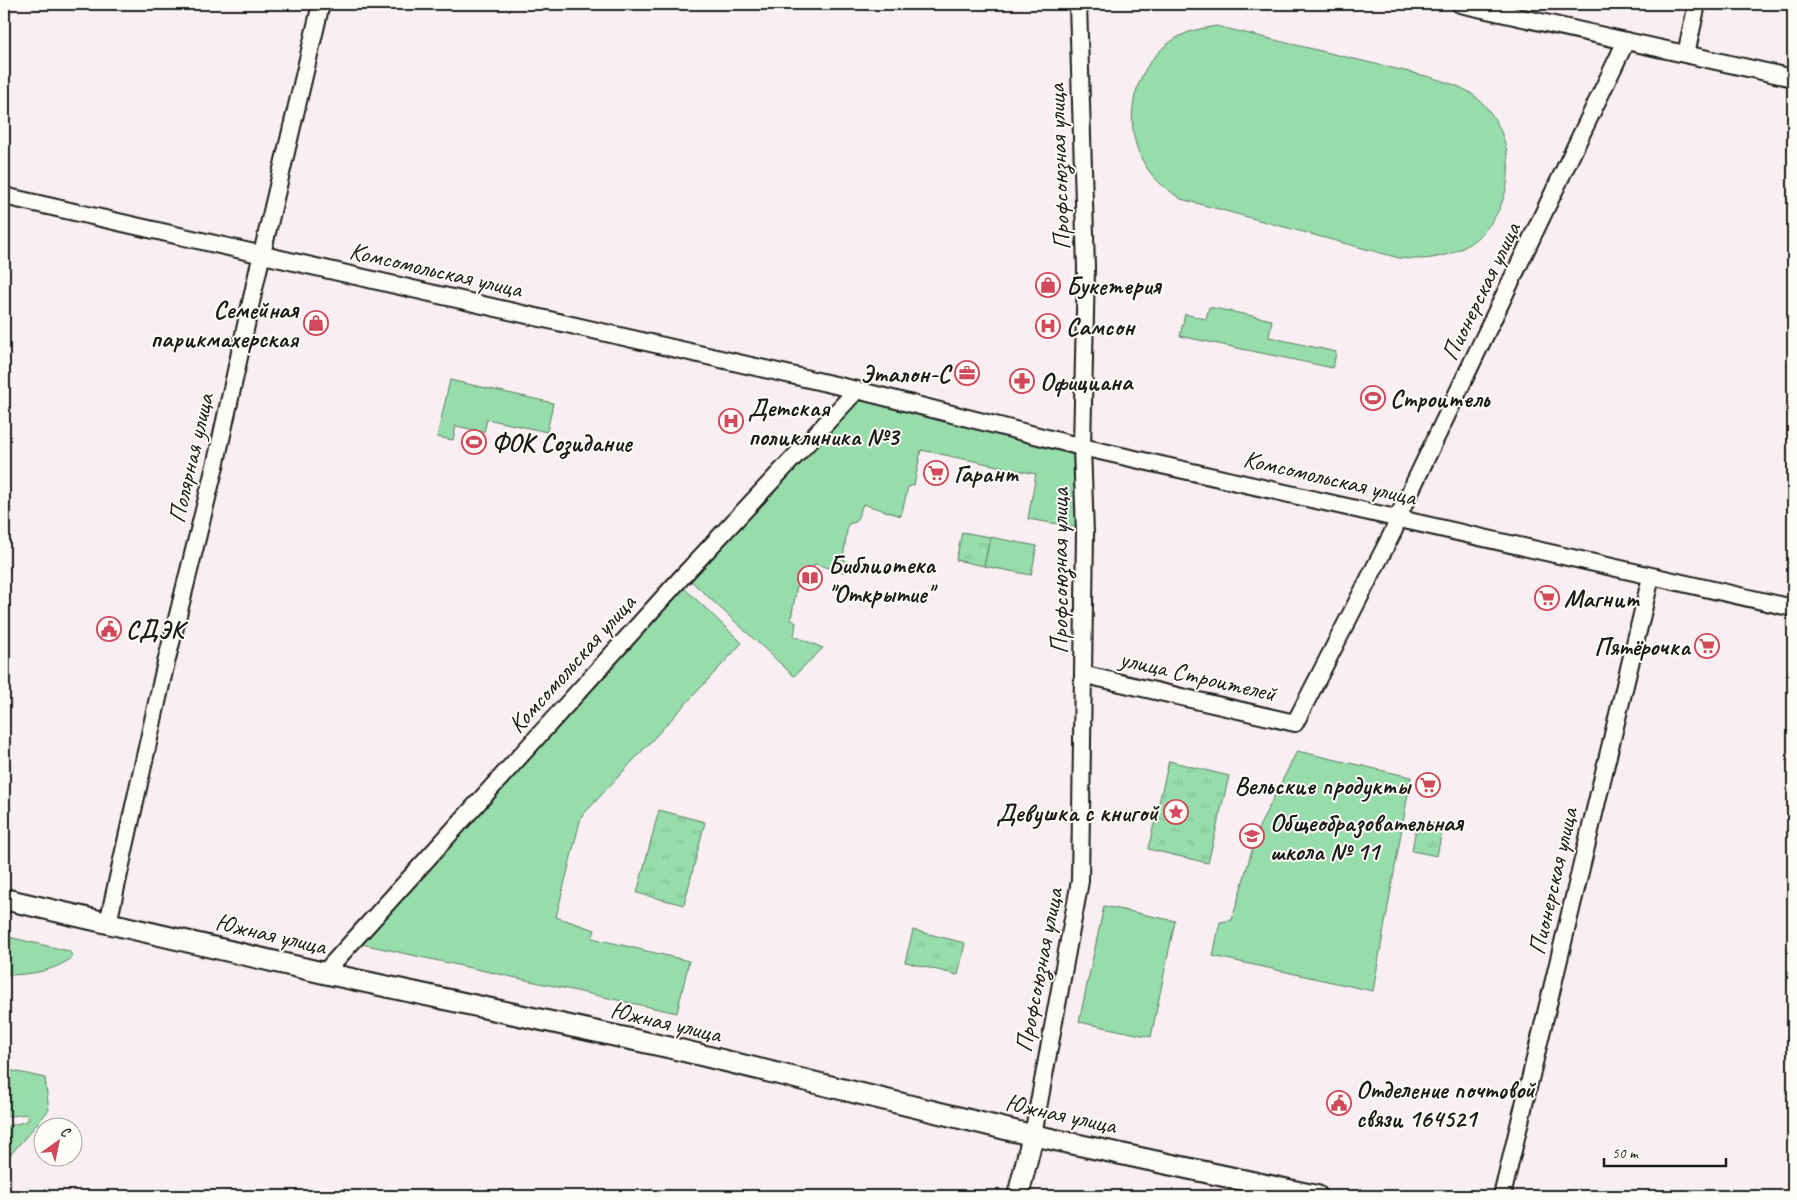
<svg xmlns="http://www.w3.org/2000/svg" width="1797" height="1200" viewBox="0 0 1797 1200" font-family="Caveat,sans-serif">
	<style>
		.grass { fill: #96ddab; stroke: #597c64 }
		.park { fill: url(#park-tufts); stroke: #597c64 }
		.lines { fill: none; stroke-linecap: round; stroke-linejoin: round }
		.minor-casing { stroke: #1c1c1c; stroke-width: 20 }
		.major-casing { stroke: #1c1c1c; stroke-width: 24 }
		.minor { stroke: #fdfcf7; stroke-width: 16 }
		.major { stroke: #fdfcf7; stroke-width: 20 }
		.labels { text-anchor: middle; stroke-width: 4; stroke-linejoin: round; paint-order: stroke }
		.street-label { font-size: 25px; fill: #1c1c1c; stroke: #fdfcf7 }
		.poi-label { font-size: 25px; font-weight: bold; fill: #1c1c1c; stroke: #fdfcf7; text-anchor: start }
	</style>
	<defs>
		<pattern id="park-tufts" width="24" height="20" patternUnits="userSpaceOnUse" patternTransform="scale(1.25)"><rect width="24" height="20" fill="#96ddab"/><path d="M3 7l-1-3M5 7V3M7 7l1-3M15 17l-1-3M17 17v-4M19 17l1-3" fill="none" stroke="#81bd93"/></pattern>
	</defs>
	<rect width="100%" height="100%" fill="#f9eef1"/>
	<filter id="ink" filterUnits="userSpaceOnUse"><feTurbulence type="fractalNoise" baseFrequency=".02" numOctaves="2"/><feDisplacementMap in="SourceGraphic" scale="10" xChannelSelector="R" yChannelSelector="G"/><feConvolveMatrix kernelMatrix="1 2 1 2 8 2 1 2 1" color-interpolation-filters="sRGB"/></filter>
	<g filter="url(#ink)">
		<!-- grass -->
		<g class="grass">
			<path d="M1216,26l214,51c15,5 29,8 42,17 15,11 25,26 31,43 18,51 -11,110 -66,120 -13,3 -25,2 -38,1l-218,-59c-13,-9 -25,-17 -34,-31 -31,-46 -11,-116 42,-136 8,-3 18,-4 27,-6z"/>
			<polygon points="1209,307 1272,320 1269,337 1336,352 1333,368 1180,336 1185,314 1206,319"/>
			<polygon points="450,380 553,403 547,432 487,419 484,432 456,426 453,440 437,437"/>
			<polygon points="859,396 1076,450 1081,528 1028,519 1036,474 921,450 914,485 908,487 901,516 863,504 856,522 848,524 843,558 846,561 844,572 815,564 805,580 797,585 791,619 796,623 794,636 823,648 794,676 690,580"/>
			<polygon points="990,537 1037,546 1031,575 984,566"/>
			<polygon points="682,586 742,643 581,817 556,917 595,930 592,938 689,961 677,1013 357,943"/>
			<polygon points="1297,751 1411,777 1373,991 1213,956 1220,922 1232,920 1258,829"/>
			<polygon points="1104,906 1175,921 1151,1037 1079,1022"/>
			<path d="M4,936l65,15 4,6c-20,15 -45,18 -69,18z"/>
			<polygon points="4,1069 45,1078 49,1110 4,1162 4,1141 6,1141 10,1136 4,1135 4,1127 24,1122 29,1119 27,1114 4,1117"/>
		</g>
		<!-- park -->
		<g class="park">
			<polygon points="962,532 990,537 984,566 956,560"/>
			<polygon points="1169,761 1229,776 1208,863 1148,849"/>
			<polygon points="659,810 705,822 684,905 637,893"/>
			<polygon points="1417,821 1443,825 1437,856 1412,851"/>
			<polygon points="913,930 965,943 958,975 905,962"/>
		</g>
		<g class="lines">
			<defs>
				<g id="minor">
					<polyline points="1460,4 1793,78"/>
					<polyline points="1686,54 1697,4"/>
					<polyline points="4,196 857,390 1082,447 1793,608"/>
					<polyline points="1090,676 1295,723 1394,530 1398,517 1626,41"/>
					<polyline points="108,923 164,671 216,462 257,275 321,4"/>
					<polyline points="324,973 681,578 857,390"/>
					<polyline points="1033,1135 1080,881 1085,534 1082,447 1086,268 1078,4"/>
					<polyline points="1502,1196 1651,577"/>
				</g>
				<g id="major">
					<polyline points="4,899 324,973 672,1048 1014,1131 1317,1196"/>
					<polyline points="1018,1196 1033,1135"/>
				</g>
			</defs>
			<!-- minor casing -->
			<use href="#minor" class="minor-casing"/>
			<!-- major casing -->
			<use href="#major" class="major-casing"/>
			<!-- minor -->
			<use href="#minor" class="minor"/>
			<!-- major -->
			<use href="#major" class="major"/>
		</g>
	</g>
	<!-- icons -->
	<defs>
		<symbol id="shop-ring" viewBox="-11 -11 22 22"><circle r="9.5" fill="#fdfcf7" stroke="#d1495b" stroke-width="1.5"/><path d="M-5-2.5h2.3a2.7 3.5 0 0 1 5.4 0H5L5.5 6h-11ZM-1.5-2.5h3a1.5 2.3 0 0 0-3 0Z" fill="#d1495b"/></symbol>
		<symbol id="hospital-ring" viewBox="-11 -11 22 22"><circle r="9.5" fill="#fdfcf7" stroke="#d1495b" stroke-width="1.5"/><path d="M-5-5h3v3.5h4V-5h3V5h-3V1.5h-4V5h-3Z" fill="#d1495b"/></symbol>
		<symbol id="office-ring" viewBox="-11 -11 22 22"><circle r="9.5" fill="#fdfcf7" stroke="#d1495b" stroke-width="1.5"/><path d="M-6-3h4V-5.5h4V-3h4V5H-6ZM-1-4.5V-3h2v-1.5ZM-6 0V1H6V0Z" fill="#d1495b"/></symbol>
		<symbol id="pharmacy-ring" viewBox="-11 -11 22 22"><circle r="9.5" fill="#fdfcf7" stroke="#d1495b" stroke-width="1.5"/><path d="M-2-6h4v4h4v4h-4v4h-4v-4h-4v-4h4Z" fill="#d1495b"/></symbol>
		<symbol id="stadium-ring" viewBox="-11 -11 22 22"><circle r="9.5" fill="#fdfcf7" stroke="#d1495b" stroke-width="1.5"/><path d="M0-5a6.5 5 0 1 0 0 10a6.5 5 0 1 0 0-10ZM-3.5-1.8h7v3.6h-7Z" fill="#d1495b"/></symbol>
		<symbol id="supermarket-ring" viewBox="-11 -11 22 22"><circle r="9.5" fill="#fdfcf7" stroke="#d1495b" stroke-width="1.5"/><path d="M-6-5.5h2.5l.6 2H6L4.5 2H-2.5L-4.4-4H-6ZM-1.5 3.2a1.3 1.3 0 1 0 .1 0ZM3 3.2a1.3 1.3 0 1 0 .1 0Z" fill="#d1495b"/></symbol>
		<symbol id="library-ring" viewBox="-11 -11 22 22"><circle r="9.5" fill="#fdfcf7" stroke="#d1495b" stroke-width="1.5"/><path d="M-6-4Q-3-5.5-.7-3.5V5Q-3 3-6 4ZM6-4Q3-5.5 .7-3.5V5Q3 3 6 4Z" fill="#d1495b"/></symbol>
		<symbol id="civic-ring" viewBox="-11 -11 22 22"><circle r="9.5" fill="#fdfcf7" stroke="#d1495b" stroke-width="1.5"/><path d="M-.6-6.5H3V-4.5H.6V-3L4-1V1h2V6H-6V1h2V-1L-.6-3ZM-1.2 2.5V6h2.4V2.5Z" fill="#d1495b"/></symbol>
		<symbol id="sight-ring" viewBox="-11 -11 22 22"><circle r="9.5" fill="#fdfcf7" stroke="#d1495b" stroke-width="1.5"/><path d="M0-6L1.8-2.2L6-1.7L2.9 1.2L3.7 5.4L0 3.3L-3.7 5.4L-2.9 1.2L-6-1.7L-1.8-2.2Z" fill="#d1495b"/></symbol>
		<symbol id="school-ring" viewBox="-11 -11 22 22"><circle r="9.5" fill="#fdfcf7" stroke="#d1495b" stroke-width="1.5"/><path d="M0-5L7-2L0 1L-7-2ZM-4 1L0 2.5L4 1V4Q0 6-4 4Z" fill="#d1495b"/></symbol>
	</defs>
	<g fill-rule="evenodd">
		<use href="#shop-ring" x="1034" y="271" width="28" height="28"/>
		<use href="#shop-ring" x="302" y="309" width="28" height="28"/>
		<use href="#hospital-ring" x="1034" y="312" width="28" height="28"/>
		<use href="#office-ring" x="953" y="359" width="28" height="28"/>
		<use href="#pharmacy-ring" x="1008" y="367" width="28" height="28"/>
		<use href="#stadium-ring" x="1359" y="384" width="28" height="28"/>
		<use href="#hospital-ring" x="717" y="407" width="28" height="28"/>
		<use href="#stadium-ring" x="460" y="428" width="28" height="28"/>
		<use href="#supermarket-ring" x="922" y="459" width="28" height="28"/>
		<use href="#library-ring" x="796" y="564" width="28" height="28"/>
		<use href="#supermarket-ring" x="1533" y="584" width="28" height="28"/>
		<use href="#civic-ring" x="95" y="615" width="28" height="28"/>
		<use href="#supermarket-ring" x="1693" y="632" width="28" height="28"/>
		<use href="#supermarket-ring" x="1414" y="771" width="28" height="28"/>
		<use href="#sight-ring" x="1162" y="798" width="28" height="28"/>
		<use href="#school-ring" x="1238" y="822" width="28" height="28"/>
		<use href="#civic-ring" x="1325" y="1089" width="28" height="28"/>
	</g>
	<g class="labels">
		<!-- street labels -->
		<g class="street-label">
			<text transform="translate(1058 167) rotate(-92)" y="9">Профсоюзная улица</text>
			<text transform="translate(436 269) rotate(13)" y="9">Комсомольская улица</text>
			<text transform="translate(1480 291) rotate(-64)" y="9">Пионерская улица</text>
			<text transform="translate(190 458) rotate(-77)" y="9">Полярная улица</text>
			<text transform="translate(1330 477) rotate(13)" y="9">Комсомольская улица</text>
			<text transform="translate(1059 571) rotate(-90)" y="9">Профсоюзная улица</text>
			<text transform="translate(571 663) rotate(-48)" y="9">Комсомольская улица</text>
			<text transform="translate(1198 675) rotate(13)" y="9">улица Строителей</text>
			<text transform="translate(1552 881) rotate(-77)" y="9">Пионерская улица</text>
			<text transform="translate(271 933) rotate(13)" y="9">Южная улица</text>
			<text transform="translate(1038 970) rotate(-79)" y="9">Профсоюзная улица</text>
			<text transform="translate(666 1021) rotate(13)" y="9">Южная улица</text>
			<text transform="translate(1061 1113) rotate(12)" y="9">Южная улица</text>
		</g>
		<!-- poi labels -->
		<g class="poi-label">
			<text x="1066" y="294">Букетерия</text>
			<text x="298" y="318" text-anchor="end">Семейная<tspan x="298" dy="29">парикмахерская</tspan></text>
			<text x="1066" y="335">Самсон</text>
			<text x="950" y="382" text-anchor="end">Эталон-С</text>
			<text x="1040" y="390">Официана</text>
			<text x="1390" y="407">Строитель</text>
			<text x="748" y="416">Детская<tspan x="748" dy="29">поликлиника №3</tspan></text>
			<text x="492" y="451">ФОК Созидание</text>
			<text x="954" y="482">Гарант</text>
			<text x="828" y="573">Библиотека<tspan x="828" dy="29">"Открытие"</tspan></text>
			<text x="1564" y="607">Магнит</text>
			<text x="126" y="638">СДЭК</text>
			<text x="1690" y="655" text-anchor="end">Пятёрочка</text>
			<text x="1410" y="794" text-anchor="end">Вельские продукты</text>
			<text x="1158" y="821" text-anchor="end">Девушка с книгой</text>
			<text x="1270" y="831">Общеобразовательная<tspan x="1270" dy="29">школа № 11</tspan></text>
			<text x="1356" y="1098">Отделение почтовой<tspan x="1356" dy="29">связи 164521</tspan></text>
		</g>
	</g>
	<!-- margin -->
	<rect width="1797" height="1200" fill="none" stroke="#fdfcf7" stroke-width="20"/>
	<rect x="10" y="10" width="1777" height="1180" fill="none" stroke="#1c1c1c" stroke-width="2" filter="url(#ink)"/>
	<!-- north arrow -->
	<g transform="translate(58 1142) rotate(33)"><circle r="24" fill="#fdfcf7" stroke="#a3a29f"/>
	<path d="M0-4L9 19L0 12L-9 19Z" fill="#d1495b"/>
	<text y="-8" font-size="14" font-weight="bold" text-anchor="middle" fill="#1c1c1c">С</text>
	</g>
	<!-- scale -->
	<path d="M1604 1158v8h122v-8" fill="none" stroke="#1c1c1c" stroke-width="2.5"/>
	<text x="1612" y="1158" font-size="15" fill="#1c1c1c" stroke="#fdfcf7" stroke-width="4" paint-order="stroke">50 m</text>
</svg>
